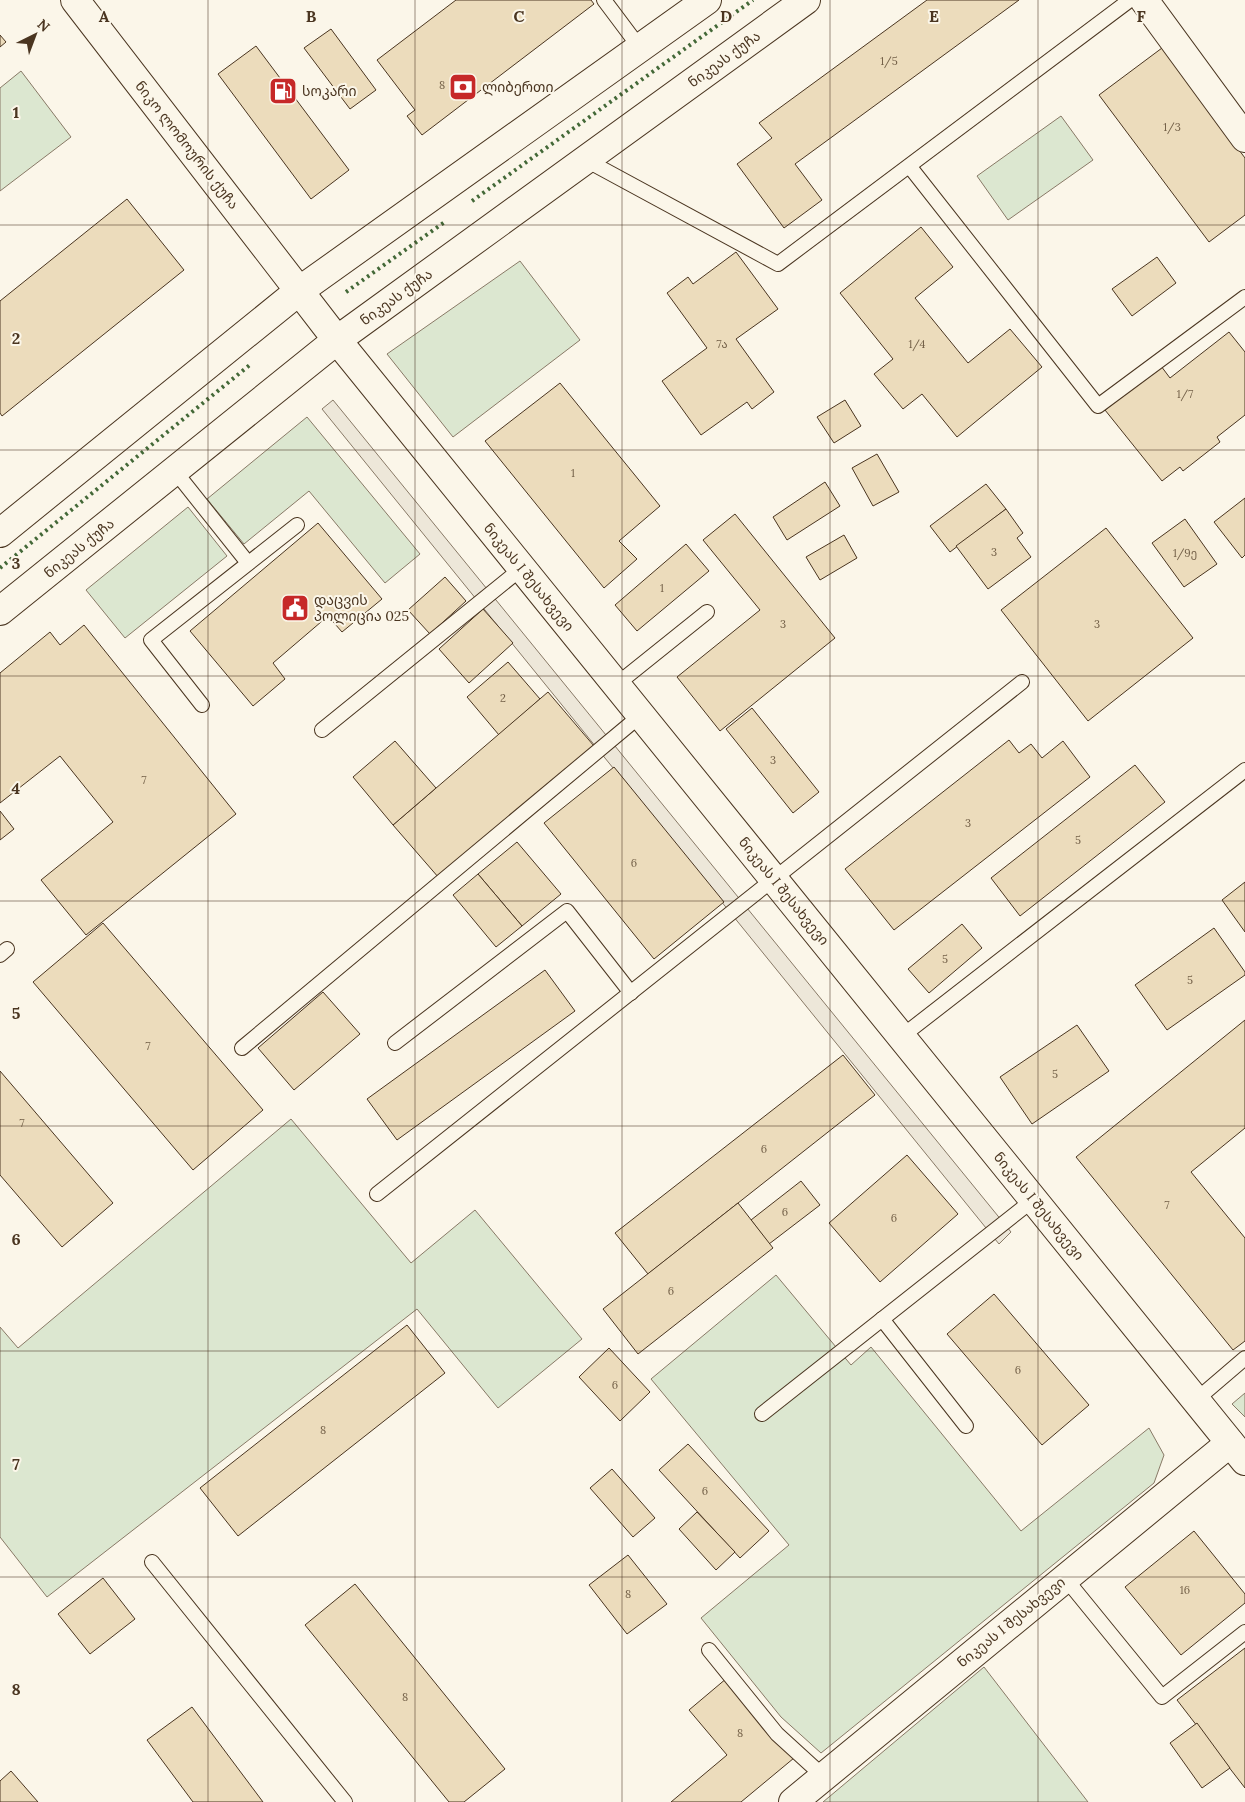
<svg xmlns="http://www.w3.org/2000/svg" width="1245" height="1802" viewBox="0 0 1245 1802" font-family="Lora,'Noto Sans Georgian',serif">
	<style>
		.green { fill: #dce7d0; stroke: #887966 }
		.parking { fill: #ede7d9; stroke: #887966 }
		.building { fill: #ecdcbc; stroke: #4a3520 }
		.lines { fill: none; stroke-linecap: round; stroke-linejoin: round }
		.lane-casing { stroke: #4a3520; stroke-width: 16 }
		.street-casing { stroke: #4a3520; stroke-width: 30 }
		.secondary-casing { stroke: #4a3520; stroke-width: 30 }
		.primary-casing { stroke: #4a3520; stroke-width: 30 }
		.lane { stroke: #fbf6e9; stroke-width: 14 }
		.street { stroke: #fbf6e9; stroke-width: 28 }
		.secondary { stroke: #fbf6e9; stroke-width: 28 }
		.primary { stroke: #fbf6e9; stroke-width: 28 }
		.hedge { stroke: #436837; stroke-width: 4; stroke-dasharray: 2.5 4; stroke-linecap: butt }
		.grid { fill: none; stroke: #4a3520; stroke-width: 1; stroke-opacity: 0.55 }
		.labels { text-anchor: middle; stroke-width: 4; stroke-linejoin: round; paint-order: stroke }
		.number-label { font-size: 11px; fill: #725f47 }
		.street-label { font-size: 14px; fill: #4a3520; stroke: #fbf6e9 }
		.poi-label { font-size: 14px; fill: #4a3520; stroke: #fbf6e9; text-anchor: start }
		.grid-label { font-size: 16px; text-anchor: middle; font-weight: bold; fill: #4a3520; stroke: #fbf6e9; stroke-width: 4; stroke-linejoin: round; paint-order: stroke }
	</style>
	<rect width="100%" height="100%" fill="#fbf6e9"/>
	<!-- green -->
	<g class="green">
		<polygon points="21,71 71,137 0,191 0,88"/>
		<polygon points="1061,116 1093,160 1008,220 977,176"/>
		<polygon points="520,261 580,340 453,437 387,354"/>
		<polygon points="307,417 420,554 385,583 309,491 244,544 207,499"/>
		<polygon points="188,507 227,556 125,638 86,590"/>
		<polygon points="291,1119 411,1263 475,1210 582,1339 498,1408 417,1309 47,1597 0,1537 0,1327 18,1348"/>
		<polygon points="776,1275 851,1365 871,1347 1021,1531 1149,1428 1164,1455 1154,1483 821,1753 781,1717 701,1618 789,1545 651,1379"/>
		<polygon points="1245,1393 1245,1417 1232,1404"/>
		<polygon points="984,1667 1088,1802 823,1802"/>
	</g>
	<!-- parking -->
	<polygon class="parking" points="333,400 1011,1232 999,1244 322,409"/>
	<!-- building -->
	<g class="building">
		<polygon points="456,0 591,0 594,4 422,135 407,116 415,110 377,60"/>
		<polygon points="927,0 1019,0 795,164 822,200 784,228 737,164 772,138 759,123"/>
		<polygon points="331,29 376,90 350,109 304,48"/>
		<polygon points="0,35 6,42 0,47"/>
		<polygon points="256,46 349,170 311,199 218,74"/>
		<polygon points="1162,48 1245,158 1245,215 1209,242 1099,95"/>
		<polygon points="127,199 184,270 2,416 0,413 0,301"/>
		<polygon points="921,227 953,267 915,298 968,363 1010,329 1042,367 957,437 922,394 903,409 874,374 893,359 840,293"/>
		<polygon points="736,252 778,309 736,339 774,392 752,409 747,402 701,435 662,381 707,348 667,293 688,277 693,284"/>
		<polygon points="1157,257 1176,283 1132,316 1112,289"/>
		<polygon points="1229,332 1245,352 1245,415 1217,437 1220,442 1183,471 1180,467 1162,481 1105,410 1161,366 1170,378"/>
		<polygon points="560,383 660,506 619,541 637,559 604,588 485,441"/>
		<polygon points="845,400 861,426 834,443 817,417"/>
		<polygon points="877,454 899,492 873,506 852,468"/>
		<polygon points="825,482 840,506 787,540 773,517"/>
		<polygon points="986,484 1006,509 950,552 930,526"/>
		<polygon points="1245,498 1245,555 1242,558 1214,522"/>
		<polygon points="1006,509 1023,533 1017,538 1031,557 988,589 956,546"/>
		<polygon points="735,514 835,638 720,731 677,677 760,610 703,540"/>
		<polygon points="1185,519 1217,564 1184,587 1152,543"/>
		<polygon points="318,523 382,599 342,632 328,616 273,663 285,679 253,706 190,631"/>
		<polygon points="1106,528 1193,638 1088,721 1001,610"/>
		<polygon points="844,535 857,558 820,580 806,557"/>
		<polygon points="686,544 709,571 637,631 615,605"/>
		<polygon points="445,577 466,601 430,634 408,610"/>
		<polygon points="483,609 513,643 469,683 439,649"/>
		<polygon points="84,625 236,814 86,935 41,880 113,822 60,756 0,803 0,673 50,632 60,645"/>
		<polygon points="508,662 540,699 499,735 467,697"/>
		<polygon points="548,692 594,746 439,878 393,825"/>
		<polygon points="752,708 819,792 793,813 726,729"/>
		<polygon points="1009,740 1019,753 1031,744 1042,758 1063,741 1090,777 894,930 845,869"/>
		<polygon points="395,741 436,788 393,825 353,777"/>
		<polygon points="1135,765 1165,802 1020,916 991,878"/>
		<polygon points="614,767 724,902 654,959 544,823"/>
		<polygon points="0,811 14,829 0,840"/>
		<polygon points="517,842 561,894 522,926 478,874"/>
		<polygon points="478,874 522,926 496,947 453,895"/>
		<polygon points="1245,882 1245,932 1222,900"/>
		<polygon points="103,923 263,1110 193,1170 33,982"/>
		<polygon points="962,924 982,948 929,993 908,969"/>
		<polygon points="1214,928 1245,972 1245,975 1167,1030 1135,985"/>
		<polygon points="545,970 575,1011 397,1140 367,1099"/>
		<polygon points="323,992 360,1034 294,1090 258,1048"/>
		<polygon points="1245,1020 1245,1128 1191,1172 1245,1238 1245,1341 1233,1350 1076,1157"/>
		<polygon points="1077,1025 1109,1071 1032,1124 1000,1077"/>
		<polygon points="843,1055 875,1095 648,1274 615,1233"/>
		<polygon points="0,1071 113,1203 62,1247 0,1175"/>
		<polygon points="907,1155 958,1214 880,1282 829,1223"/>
		<polygon points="801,1181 820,1205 769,1244 751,1220"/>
		<polygon points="738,1203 773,1248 638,1354 603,1309"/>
		<polygon points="994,1294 1089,1405 1042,1445 947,1334"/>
		<polygon points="407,1325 445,1373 238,1536 200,1488"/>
		<polygon points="609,1348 650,1392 620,1421 579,1377"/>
		<polygon points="688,1444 769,1531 740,1558 659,1470"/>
		<polygon points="612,1469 655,1518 633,1537 590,1488"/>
		<polygon points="697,1512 735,1552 716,1570 679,1529"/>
		<polygon points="1194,1531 1245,1594 1245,1603 1181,1655 1125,1587"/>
		<polygon points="628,1555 667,1604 627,1634 589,1585"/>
		<polygon points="103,1578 135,1619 90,1654 58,1614"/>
		<polygon points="355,1584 505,1769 464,1802 449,1802 305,1625"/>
		<polygon points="1245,1648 1245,1788 1177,1700"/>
		<polygon points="727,1678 794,1758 741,1802 671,1802 727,1755 689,1710"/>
		<polygon points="192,1707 263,1802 193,1802 147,1740"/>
		<polygon points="1197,1723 1230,1768 1202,1788 1170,1743"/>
		<polygon points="11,1771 38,1802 0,1802 0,1781"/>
	</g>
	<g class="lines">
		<defs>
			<g id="lane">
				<polyline points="604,0 640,48"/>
				<polyline points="586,160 778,264 1130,0"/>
				<polyline points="910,167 1098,406 1245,297"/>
				<polyline points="174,470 248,563"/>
				<polyline points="616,685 707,612"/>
				<polyline points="202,705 151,640 297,525"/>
				<polyline points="322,730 522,568"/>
				<polyline points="0,955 7,949"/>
				<polyline points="901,1037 1245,770"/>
				<polyline points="395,1043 567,911 631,993"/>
				<polyline points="242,1048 641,715"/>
				<polyline points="377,1194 1022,682"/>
				<polyline points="882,1319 966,1426"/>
				<polyline points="1196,1400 1245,1358"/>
				<polyline points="762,1414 1033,1200"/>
				<polyline points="152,1562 345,1802"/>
				<polyline points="1065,1578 1162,1697 1245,1632"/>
				<polyline points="709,1650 777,1734 823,1776"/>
			</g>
			<g id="street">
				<polyline points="1144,0 1245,138"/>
				<polyline points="793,1802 1230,1443"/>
			</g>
			<polyline id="secondary" points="75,0 337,340 1245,1461"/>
			<g id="primary">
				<polyline points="0,533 299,291 707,0"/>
				<polyline points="0,611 337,340 806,0"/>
			</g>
		</defs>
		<!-- lane casing -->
		<use href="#lane" class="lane-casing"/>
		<!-- street casing -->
		<use href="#street" class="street-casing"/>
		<!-- secondary casing -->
		<use href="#secondary" class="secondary-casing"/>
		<!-- primary casing -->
		<use href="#primary" class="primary-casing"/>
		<!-- lane -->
		<use href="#lane" class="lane"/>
		<!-- street -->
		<use href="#street" class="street"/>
		<!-- secondary -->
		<use href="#secondary" class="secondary"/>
		<!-- primary -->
		<use href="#primary" class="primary"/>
		<!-- hedge -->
		<g class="hedge">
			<polyline points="472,201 753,0"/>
			<polyline points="346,292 446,221"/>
			<polyline points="0,568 251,364"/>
		</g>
	</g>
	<!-- grid -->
	<path class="grid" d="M208,0v1802M415,0v1802M622,0v1802M830,0v1802M1038,0v1802M0,225h1245M0,450h1245M0,676h1245M0,901h1245M0,1126h1245M0,1351h1245M0,1577h1245"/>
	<!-- icons -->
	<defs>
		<symbol id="bank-square" viewBox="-11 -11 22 22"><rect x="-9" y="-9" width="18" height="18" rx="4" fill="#c62828" stroke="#fbf6e9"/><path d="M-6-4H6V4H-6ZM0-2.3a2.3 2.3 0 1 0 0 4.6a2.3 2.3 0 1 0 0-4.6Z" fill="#fff"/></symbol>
		<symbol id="fuel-square" viewBox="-11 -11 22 22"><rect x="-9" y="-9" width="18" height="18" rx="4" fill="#c62828" stroke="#fbf6e9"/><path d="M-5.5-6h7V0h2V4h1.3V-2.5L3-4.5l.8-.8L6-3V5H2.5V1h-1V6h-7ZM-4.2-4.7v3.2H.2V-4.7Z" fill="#fff"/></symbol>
		<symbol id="civic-square" viewBox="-11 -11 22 22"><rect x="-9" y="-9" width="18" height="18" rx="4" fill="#c62828" stroke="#fbf6e9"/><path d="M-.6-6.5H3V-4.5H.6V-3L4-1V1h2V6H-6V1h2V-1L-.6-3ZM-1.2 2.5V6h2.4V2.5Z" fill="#fff"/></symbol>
	</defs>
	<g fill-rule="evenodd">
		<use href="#bank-square" x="447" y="71" width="32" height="32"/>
		<use href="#fuel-square" x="267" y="75" width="32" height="32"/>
		<use href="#civic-square" x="279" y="592" width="32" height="32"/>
	</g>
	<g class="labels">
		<!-- number labels -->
		<g class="number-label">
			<text x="889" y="65">1/5</text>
			<text x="442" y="89">8</text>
			<text x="1172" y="131">1/3</text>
			<text x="722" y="348">7ა</text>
			<text x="917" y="348">1/4</text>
			<text x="1185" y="398">1/7</text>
			<text x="573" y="477">1</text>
			<text x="994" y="556">3</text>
			<text x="1185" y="557">1/9ე</text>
			<text x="662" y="592">1</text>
			<text x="783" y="628">3</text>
			<text x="1097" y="628">3</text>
			<text x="503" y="702">2</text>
			<text x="773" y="764">3</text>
			<text x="144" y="784">7</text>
			<text x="968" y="827">3</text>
			<text x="1078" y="844">5</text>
			<text x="634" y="867">6</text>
			<text x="945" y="963">5</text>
			<text x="1190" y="984">5</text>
			<text x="148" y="1050">7</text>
			<text x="1055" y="1078">5</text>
			<text x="22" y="1127">7</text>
			<text x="764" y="1153">6</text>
			<text x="1167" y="1209">7</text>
			<text x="785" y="1216">6</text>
			<text x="894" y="1222">6</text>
			<text x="671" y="1295">6</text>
			<text x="1018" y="1374">6</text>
			<text x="615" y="1389">6</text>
			<text x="323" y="1434">8</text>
			<text x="705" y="1495">6</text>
			<text x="1185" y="1594">16</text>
			<text x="628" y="1598">8</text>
			<text x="405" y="1701">8</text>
			<text x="740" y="1737">8</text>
		</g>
		<!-- street labels -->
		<g class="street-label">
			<text transform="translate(724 59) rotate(-36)" y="5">ნიკეას ქუჩა</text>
			<text transform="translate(187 145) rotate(52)" y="5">ნიკო ლომოურის ქუჩა</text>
			<text transform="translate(396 297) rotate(-36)" y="5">ნიკეას ქუჩა</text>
			<text transform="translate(79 548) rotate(-39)" y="5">ნიკეას ქუჩა</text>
			<text transform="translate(529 577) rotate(51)" y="5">ნიკეას I შესახვევი</text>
			<text transform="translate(784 891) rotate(51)" y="5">ნიკეას I შესახვევი</text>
			<text transform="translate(1039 1206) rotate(51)" y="5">ნიკეას I შესახვევი</text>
			<text transform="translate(1011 1622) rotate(-39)" y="5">ნიკეას I შესახვევი</text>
		</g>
		<!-- poi labels -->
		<g class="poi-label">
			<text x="482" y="92">ლიბერთი</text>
			<text x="302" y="96">სოკარი</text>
			<text x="314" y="605">დაცვის<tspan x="314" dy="16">პოლიცია 025</tspan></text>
		</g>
	</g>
	<g class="grid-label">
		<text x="104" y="22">A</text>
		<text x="311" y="22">B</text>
		<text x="519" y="22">C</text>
		<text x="726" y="22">D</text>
		<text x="934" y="22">E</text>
		<text x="1141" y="22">F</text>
		<text x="16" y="118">1</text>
		<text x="16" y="344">2</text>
		<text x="16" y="569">3</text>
		<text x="16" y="794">4</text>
		<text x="16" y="1019">5</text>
		<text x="16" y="1245">6</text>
		<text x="16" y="1470">7</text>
		<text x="16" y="1695">8</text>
	</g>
	<!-- north arrow -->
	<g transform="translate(35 35) rotate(42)" stroke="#fbf6e9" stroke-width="4" paint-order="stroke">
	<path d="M0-4L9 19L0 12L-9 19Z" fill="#4a3520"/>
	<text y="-8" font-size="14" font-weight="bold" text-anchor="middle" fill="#4a3520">N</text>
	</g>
</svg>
